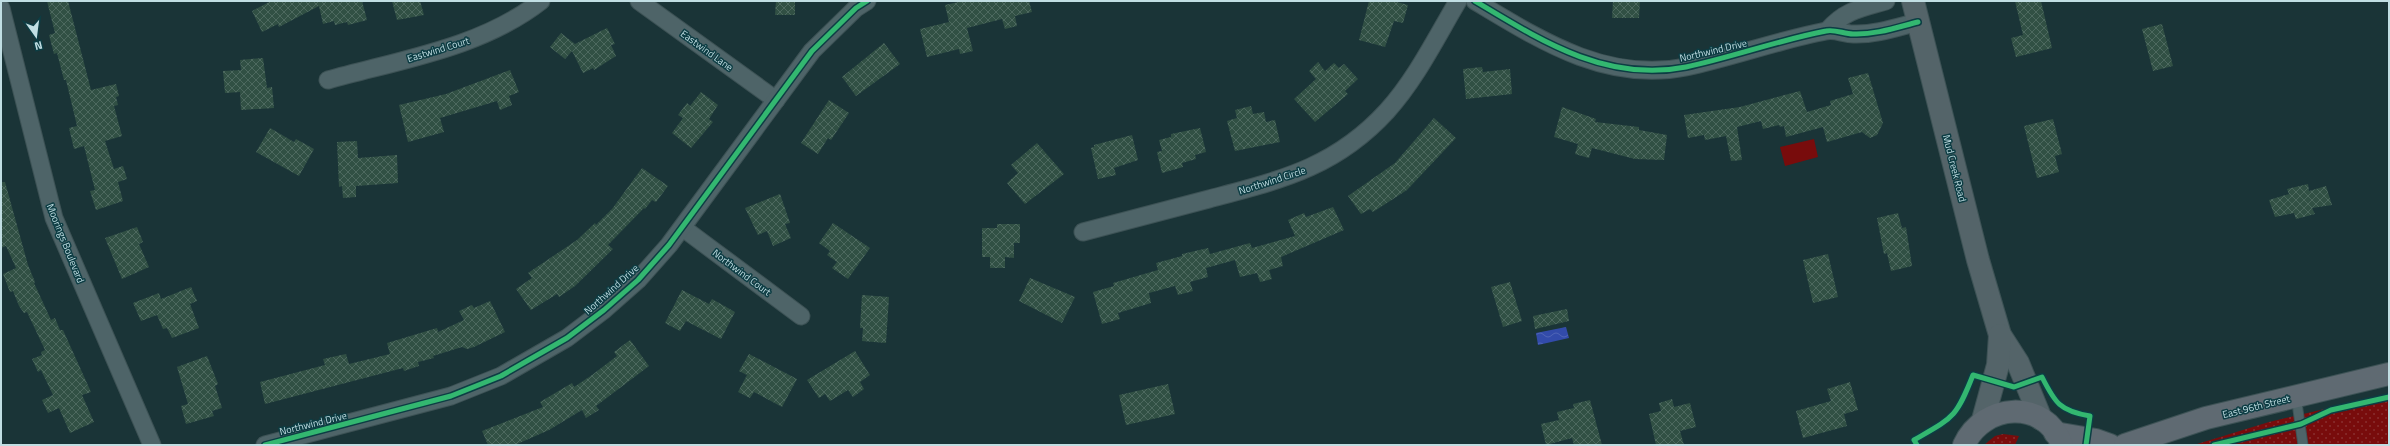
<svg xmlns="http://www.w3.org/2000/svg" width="2390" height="446" viewBox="0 0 2390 446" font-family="'Titillium Web',sans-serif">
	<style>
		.grass { fill: url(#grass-dots) }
		.garden { fill: #780c0c }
		.water { fill: url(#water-waves) }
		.building { fill: url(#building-cross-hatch) }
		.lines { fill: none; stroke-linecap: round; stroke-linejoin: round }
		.lane-casing { stroke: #3d5255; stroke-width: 11 }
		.street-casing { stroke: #3d5255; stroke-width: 19 }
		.secondary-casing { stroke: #3d5255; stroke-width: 24 }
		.primary-casing { stroke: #3d5255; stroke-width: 24 }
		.lane { stroke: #4e6468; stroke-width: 9 }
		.street { stroke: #4e6468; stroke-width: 17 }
		.secondary { stroke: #546469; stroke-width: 22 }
		.primary { stroke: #5f6a72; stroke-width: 22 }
		.cycleway-casing { stroke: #0d3d44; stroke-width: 8 }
		.cycleway { stroke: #33b770; stroke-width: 5 }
		.labels { text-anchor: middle; stroke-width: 3; stroke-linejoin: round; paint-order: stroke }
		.street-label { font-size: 10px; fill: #c1dee3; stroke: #0d3d44 }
	</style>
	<defs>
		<pattern id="grass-dots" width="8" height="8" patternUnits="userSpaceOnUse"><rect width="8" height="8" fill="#780c0c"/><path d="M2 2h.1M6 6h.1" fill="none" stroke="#892f2f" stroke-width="1.8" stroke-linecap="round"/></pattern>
		<pattern id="water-waves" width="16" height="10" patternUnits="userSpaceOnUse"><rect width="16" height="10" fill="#324baa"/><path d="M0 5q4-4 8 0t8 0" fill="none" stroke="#4e64b6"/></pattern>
		<pattern id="building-cross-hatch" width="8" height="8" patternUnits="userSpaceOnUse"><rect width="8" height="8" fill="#315044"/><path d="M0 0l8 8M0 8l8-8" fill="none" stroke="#4d695f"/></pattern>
	</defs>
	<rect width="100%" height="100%" fill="#1a3437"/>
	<!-- grass -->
	<g class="grass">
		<polygon points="2389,394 2389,445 2194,445 2269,422"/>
		<polygon points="2003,434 2019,436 2015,445 1984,445 1995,436"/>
	</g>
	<!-- garden -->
	<polygon class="garden" points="1814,139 1818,157 1785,166 1780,147"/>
	<!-- water -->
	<polygon class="water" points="1566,327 1569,338 1538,345 1536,333"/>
	<!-- building -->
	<g class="building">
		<polygon points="47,1 68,1 91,90 116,84 119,96 116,97 118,105 114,106 122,136 105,141 114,169 123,166 127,179 118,182 123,201 96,210 90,191 95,190 84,146 74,149 69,128 77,126 66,80 64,80 57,53 54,54 49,35 55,33"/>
		<polygon points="271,1 362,1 367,20 348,25 347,22 335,25 334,21 323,24 319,6 279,27 278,24 262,32 252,11"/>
		<polygon points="392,1 420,1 424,15 397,20"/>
		<polygon points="776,1 795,1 795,15 775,15"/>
		<polygon points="963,1 1029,1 1032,12 1015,16 1017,26 1005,29 1002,19 967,28 973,51 960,54 959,49 927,57 920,29 949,22 945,5"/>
		<polygon points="1369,1 1393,1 1408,5 1403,23 1394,21 1385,47 1359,40"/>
		<polygon points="1613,1 1640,1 1639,18 1612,18"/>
		<polygon points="2015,1 2041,1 2052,48 2016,57 2011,38 2023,35"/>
		<polygon points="2162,24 2173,66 2153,71 2142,29"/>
		<polygon points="607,28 615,44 611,45 616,56 594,70 593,68 583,73 572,51 565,59 550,47 561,33 575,44"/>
		<polygon points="884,43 900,64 856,96 842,77"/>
		<polygon points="263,58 267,88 272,87 274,108 241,110 240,92 225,93 223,71 241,70 240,60"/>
		<polygon points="1318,62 1325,71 1334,63 1339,68 1344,64 1358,79 1345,91 1348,94 1315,122 1294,99 1316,79 1309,71"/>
		<polygon points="1482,67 1483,72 1510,69 1512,94 1466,99 1463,69"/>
		<polygon points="510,70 519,92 509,96 512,105 500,110 497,101 440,118 444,132 408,142 399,105 446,94"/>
		<polygon points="1868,73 1883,123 1877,135 1870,138 1862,132 1827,142 1823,127 1786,137 1784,126 1780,127 1779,125 1763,129 1761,121 1737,127 1742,160 1731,161 1726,136 1705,140 1704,135 1688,138 1684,115 1740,107 1800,91 1807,112 1831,105 1830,101 1853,94 1848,78"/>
		<polygon points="701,92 718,105 709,119 713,122 691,148 672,133 683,118 678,115 687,103 690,106"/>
		<polygon points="829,100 849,113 831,140 828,138 818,154 801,143"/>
		<polygon points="1251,106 1253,114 1264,112 1266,122 1275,120 1280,142 1235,151 1227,121 1237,118 1235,110"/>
		<polygon points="1562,107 1596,119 1595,122 1639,127 1639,130 1667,135 1664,160 1635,159 1592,148 1589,158 1575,154 1578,144 1554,137"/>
		<polygon points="1434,118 1456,138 1407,190 1373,212 1370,209 1361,214 1348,196 1395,163"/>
		<polygon points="2053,119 2062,154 2055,156 2059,172 2037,178 2024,126"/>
		<polygon points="270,128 294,142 296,139 314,149 299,176 256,152"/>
		<polygon points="1200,128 1206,152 1195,155 1196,159 1182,163 1183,167 1162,173 1157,152 1162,151 1159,140 1171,137 1171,134"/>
		<polygon points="1132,135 1138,160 1114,168 1116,175 1098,179 1091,148 1094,147 1094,145"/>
		<polygon points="357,141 358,158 397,155 398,183 356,186 356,197 343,198 342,186 339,187 337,142"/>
		<polygon points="1037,143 1064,174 1025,204 1007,183 1018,173 1011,165"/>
		<polygon points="642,168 668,186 656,202 652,200 645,209 644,208 608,245 613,249 575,286 559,297 557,294 531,310 516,289 532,278 528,273 577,240 595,223 596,225 612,209"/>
		<polygon points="1,182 5,182 28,265 35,282 34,283 51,320 55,318 60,330 63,330 91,392 82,395 94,422 70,433 59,408 48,413 42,400 53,395 41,370 38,372 32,359 42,355 41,352 45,350 27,312 24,313 19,306 13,291 10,292 3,274 16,268 6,246 1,248"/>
		<polygon points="2308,184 2309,191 2326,186 2332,205 2312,208 2315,214 2296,219 2294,213 2275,217 2269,200 2289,194 2287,189"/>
		<polygon points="780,194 790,223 785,224 791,238 773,246 767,231 758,235 745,208"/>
		<polygon points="1333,207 1344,230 1281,257 1283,266 1269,270 1272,279 1260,282 1257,273 1240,277 1235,260 1206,268 1208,277 1190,282 1193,291 1178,295 1175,286 1149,293 1151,303 1118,313 1120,319 1102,324 1093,292 1114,286 1113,283 1158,270 1156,263 1182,256 1182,254 1208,248 1210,254 1250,243 1252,248 1295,236 1288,220 1304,213 1306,217"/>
		<polygon points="1898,213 1902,228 1906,227 1912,266 1891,271 1887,253 1884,254 1877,218"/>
		<polygon points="833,223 870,248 848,279 832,268 837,262 827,255 830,251 819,243"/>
		<polygon points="997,224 1020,224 1020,243 1014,243 1014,258 1005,257 1005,268 990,268 990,257 982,257 982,228 997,228"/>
		<polygon points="137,227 143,242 139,244 149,267 122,279 105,238"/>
		<polygon points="1828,254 1838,297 1813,303 1803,260"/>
		<polygon points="1030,278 1075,297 1062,323 1019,301"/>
		<polygon points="1510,282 1522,321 1503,327 1491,287"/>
		<polygon points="191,287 197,301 190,304 199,328 172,338 167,328 163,329 157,315 141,321 133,303 159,293 161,299"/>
		<polygon points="682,290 709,304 712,299 735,312 721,339 686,321 680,331 665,323"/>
		<polygon points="862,295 889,297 886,343 862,341 863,328 860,328"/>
		<polygon points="490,301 505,332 474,347 467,349 462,347 433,356 434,358 418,362 419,366 404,371 403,368 265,404 260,382 325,365 323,359 346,354 349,364 390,354 387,343 437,328 438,332 464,320 459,311 472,305 474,308"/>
		<polygon points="1567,309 1569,321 1535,329 1533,316"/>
		<polygon points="630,340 649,366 596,406 599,410 586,418 582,410 549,430 515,445 488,445 482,431 543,407 540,402 572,383 574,387 592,375 617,356 614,352"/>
		<polygon points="855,351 870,375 860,382 864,389 853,397 848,390 830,401 825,394 819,398 807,380"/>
		<polygon points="749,354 797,379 782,407 754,392 750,398 738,392 747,375 739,371"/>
		<polygon points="207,356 218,384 215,386 222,408 212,411 214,416 186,424 181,406 188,404 177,367"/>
		<polygon points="1850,382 1858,410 1844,414 1847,426 1803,438 1796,411 1831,401 1827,389"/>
		<polygon points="1168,384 1175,414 1126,425 1119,395"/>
		<polygon points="1672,399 1674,407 1690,403 1696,427 1680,431 1684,445 1656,445 1649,414 1661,411 1659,403"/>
		<polygon points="1590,400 1602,445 1574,445 1572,438 1546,445 1541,424 1559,420 1557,412 1574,408 1573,404"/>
	</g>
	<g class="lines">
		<defs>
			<polyline id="lane" points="2296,396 2303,445"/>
			<g id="street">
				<polyline points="639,1 776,100"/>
				<path d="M1475,1c65,39 131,82 211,66 47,-10 93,-27 140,-36 9,-2 18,3 27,3 22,1 45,-7 65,-12"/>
				<polyline points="1,8 54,218 152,445"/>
				<path d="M1828,30c17,-20 34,-22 58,-29"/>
				<path d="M328,80c71,-20 153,-32 213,-79"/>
				<polyline points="683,228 801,316"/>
				<path d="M1083,232c42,-11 84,-22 126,-33 71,-19 126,-31 178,-88 29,-32 49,-73 71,-110"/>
				<polyline points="265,445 451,396 501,376 567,338 604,310 638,280 669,245 812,51 856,8 867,1"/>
			</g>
			<g id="secondary">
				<polyline points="1913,1 1978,260 2000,335 2018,363 2041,419"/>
				<polyline points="1983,420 1998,365 2000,335"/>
			</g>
			<g id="primary">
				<polyline points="2055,433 2096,440 2110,445"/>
				<path d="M1964,445c19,-42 81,-47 98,0"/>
				<polyline points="2125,445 2206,418 2389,374"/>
			</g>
		</defs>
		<!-- lane casing -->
		<use href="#lane" class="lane-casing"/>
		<!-- street casing -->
		<use href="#street" class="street-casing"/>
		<!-- secondary casing -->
		<use href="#secondary" class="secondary-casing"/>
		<!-- primary casing -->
		<use href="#primary" class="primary-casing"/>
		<!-- lane -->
		<use href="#lane" class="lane"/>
		<!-- street -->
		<use href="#street" class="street"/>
		<!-- secondary -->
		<use href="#secondary" class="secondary"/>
		<!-- primary -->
		<use href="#primary" class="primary"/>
		<defs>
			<g id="cycleway">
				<path d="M1475,1c65,39 131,82 211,66 47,-10 93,-27 140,-36 9,-2 18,3 27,3 22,1 45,-7 65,-12"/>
				<polyline points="265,445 451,396 501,376 567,338 604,310 638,280 669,245 812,51 856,8 867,1"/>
				<path d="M1917,445l-3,-5c40,-23 42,-22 59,-65l41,12 28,-10c13,26 18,34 48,39l-4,29"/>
				<polyline points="2214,445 2301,424 2331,410 2389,397"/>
			</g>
		</defs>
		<!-- cycleway casing -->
		<use href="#cycleway" class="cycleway-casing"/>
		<!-- cycleway -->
		<use href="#cycleway" class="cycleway"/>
	</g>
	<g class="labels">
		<!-- street labels -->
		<g class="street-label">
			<text transform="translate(438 49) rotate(-17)" y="4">Eastwind Court</text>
			<text transform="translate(707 50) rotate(36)" y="4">Eastwind Lane</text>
			<text transform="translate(1713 50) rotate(-13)" y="4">Northwind Drive</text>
			<text transform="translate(1955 168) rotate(76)" y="4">Mud Creek Road</text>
			<text transform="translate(1272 180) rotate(-18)" y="4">Northwind Circle</text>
			<text transform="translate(66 243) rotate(68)" y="4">Moorings Boulevard</text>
			<text transform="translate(742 272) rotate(37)" y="4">Northwind Court</text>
			<text transform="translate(611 289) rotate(-42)" y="4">Northwind Drive</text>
			<text transform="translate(2256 406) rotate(-14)" y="4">East 96th Street</text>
			<text transform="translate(313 423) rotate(-14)" y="4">Northwind Drive</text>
		</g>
	</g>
	<!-- border -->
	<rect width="2390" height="446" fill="none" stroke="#c1dee3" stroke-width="4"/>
	<!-- north arrow -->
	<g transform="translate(36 36) rotate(166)" stroke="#0d3d44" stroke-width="3" paint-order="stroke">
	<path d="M0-3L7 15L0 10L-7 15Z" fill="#c1dee3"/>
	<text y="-6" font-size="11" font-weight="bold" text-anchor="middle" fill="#c1dee3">N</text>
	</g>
</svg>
